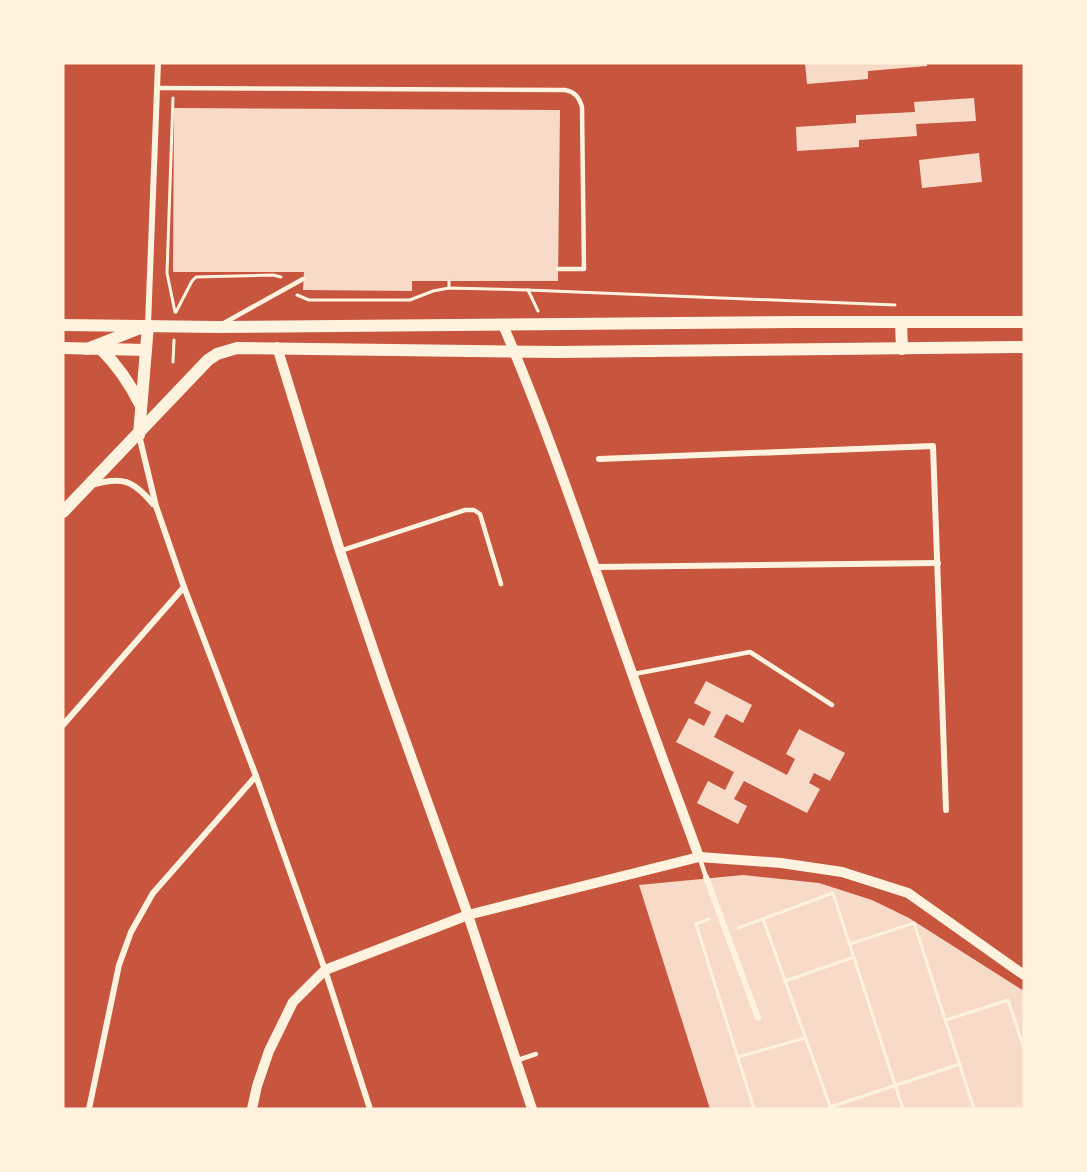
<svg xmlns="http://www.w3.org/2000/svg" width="1087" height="1172" viewBox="0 0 1087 1172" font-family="'Golos Text',sans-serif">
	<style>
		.building { fill: #f7dbc8 }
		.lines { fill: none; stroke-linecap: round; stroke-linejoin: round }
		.path { stroke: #fff3e0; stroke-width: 3 }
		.service { stroke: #fff3e0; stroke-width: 4.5 }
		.minor { stroke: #fff3e0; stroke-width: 6 }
		.tertiary { stroke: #fff3e0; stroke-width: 10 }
		.secondary { stroke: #fff3e0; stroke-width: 12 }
	</style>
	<rect width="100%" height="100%" fill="#c8553d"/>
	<!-- building -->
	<g class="building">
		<polygon points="805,63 927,63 927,66 868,71 868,79 807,84"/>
		<polygon points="974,98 976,121 916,124 917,136 859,140 859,147 797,151 796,127 856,123 856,115 915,112 914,102"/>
		<polygon points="174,108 560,110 558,281 412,281 412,291 303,290 304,272 173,272"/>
		<polygon points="979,153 982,182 922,188 919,160"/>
		<polygon points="706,681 752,705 743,723 726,714 714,737 787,775 795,759 786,754 799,729 845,753 830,781 814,773 809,783 820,789 807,813 744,781 734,799 747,806 738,824 697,803 708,781 725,790 734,772 676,742 689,718 704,726 711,712 694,703"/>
		<polygon points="743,875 819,883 872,900 909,918 1024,991 1024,1109 710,1109 639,885"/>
	</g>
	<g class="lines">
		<!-- path -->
		<g class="path">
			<polyline points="173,98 167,273 175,312"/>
			<polyline points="449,281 449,288"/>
			<polyline points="528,290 895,305"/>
			<polyline points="297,295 309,300 410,300 433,291 449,288 528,290 538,311"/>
			<polyline points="176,312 192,281 196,277 273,275 281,277"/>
			<polyline points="173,362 174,340"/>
			<polyline points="709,919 696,924 754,1109"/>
			<polyline points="763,919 831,1109"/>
			<polyline points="738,928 833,893 903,1109"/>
			<polyline points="850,944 914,923 974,1109"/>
			<polyline points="785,981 854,957"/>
			<polyline points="946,1020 1008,1000 1024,1049"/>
			<polyline points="738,1057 805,1038"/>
			<polyline points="830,1107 960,1064"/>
		</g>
		<!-- service -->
		<g class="service">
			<path d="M158,88l407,2c10,2 14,7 17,17l2,162h-26"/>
			<polyline points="224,323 303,279"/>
			<polyline points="340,551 465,510 474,510 480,514 501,584"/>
			<polyline points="634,674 750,652 832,705"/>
			<polyline points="700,859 706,877"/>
			<polyline points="518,1060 536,1054"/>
		</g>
		<!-- minor -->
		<g class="minor">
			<polyline points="148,325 158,63"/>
			<polyline points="139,435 156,506 184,587 256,776 325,970 370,1109"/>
			<polyline points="599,459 933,446 946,810"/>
			<path d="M92,485c30,-9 41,-5 61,19"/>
			<polyline points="596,567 938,563"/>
			<polyline points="63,725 184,587"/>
			<polyline points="706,877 758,1018"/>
			<polyline points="89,1109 119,965 131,932 153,893 256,776"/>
		</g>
		<!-- tertiary -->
		<g class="tertiary">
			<path d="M503,325c49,114 88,234 130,351 21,61 44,120 66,181"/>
			<polyline points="277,347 340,551 384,681 468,915 532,1109"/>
			<polyline points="252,1109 257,1086 269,1051 293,1002 325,970 468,915 699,857 781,863 842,872 908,893 1024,975"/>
		</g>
		<!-- secondary -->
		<g class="secondary">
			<polyline points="901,322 902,349"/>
			<polyline points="63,325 218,327 797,322 1024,322"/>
			<polyline points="63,348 146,350"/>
			<polyline points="87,349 148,325 139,435"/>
			<path d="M101,349c17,17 28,33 39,55"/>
			<polyline points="63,512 208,360 217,354 237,348 558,352 1024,347"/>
		</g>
	</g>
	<!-- border -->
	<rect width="1087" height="1172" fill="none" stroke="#fff3e0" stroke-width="129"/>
</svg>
